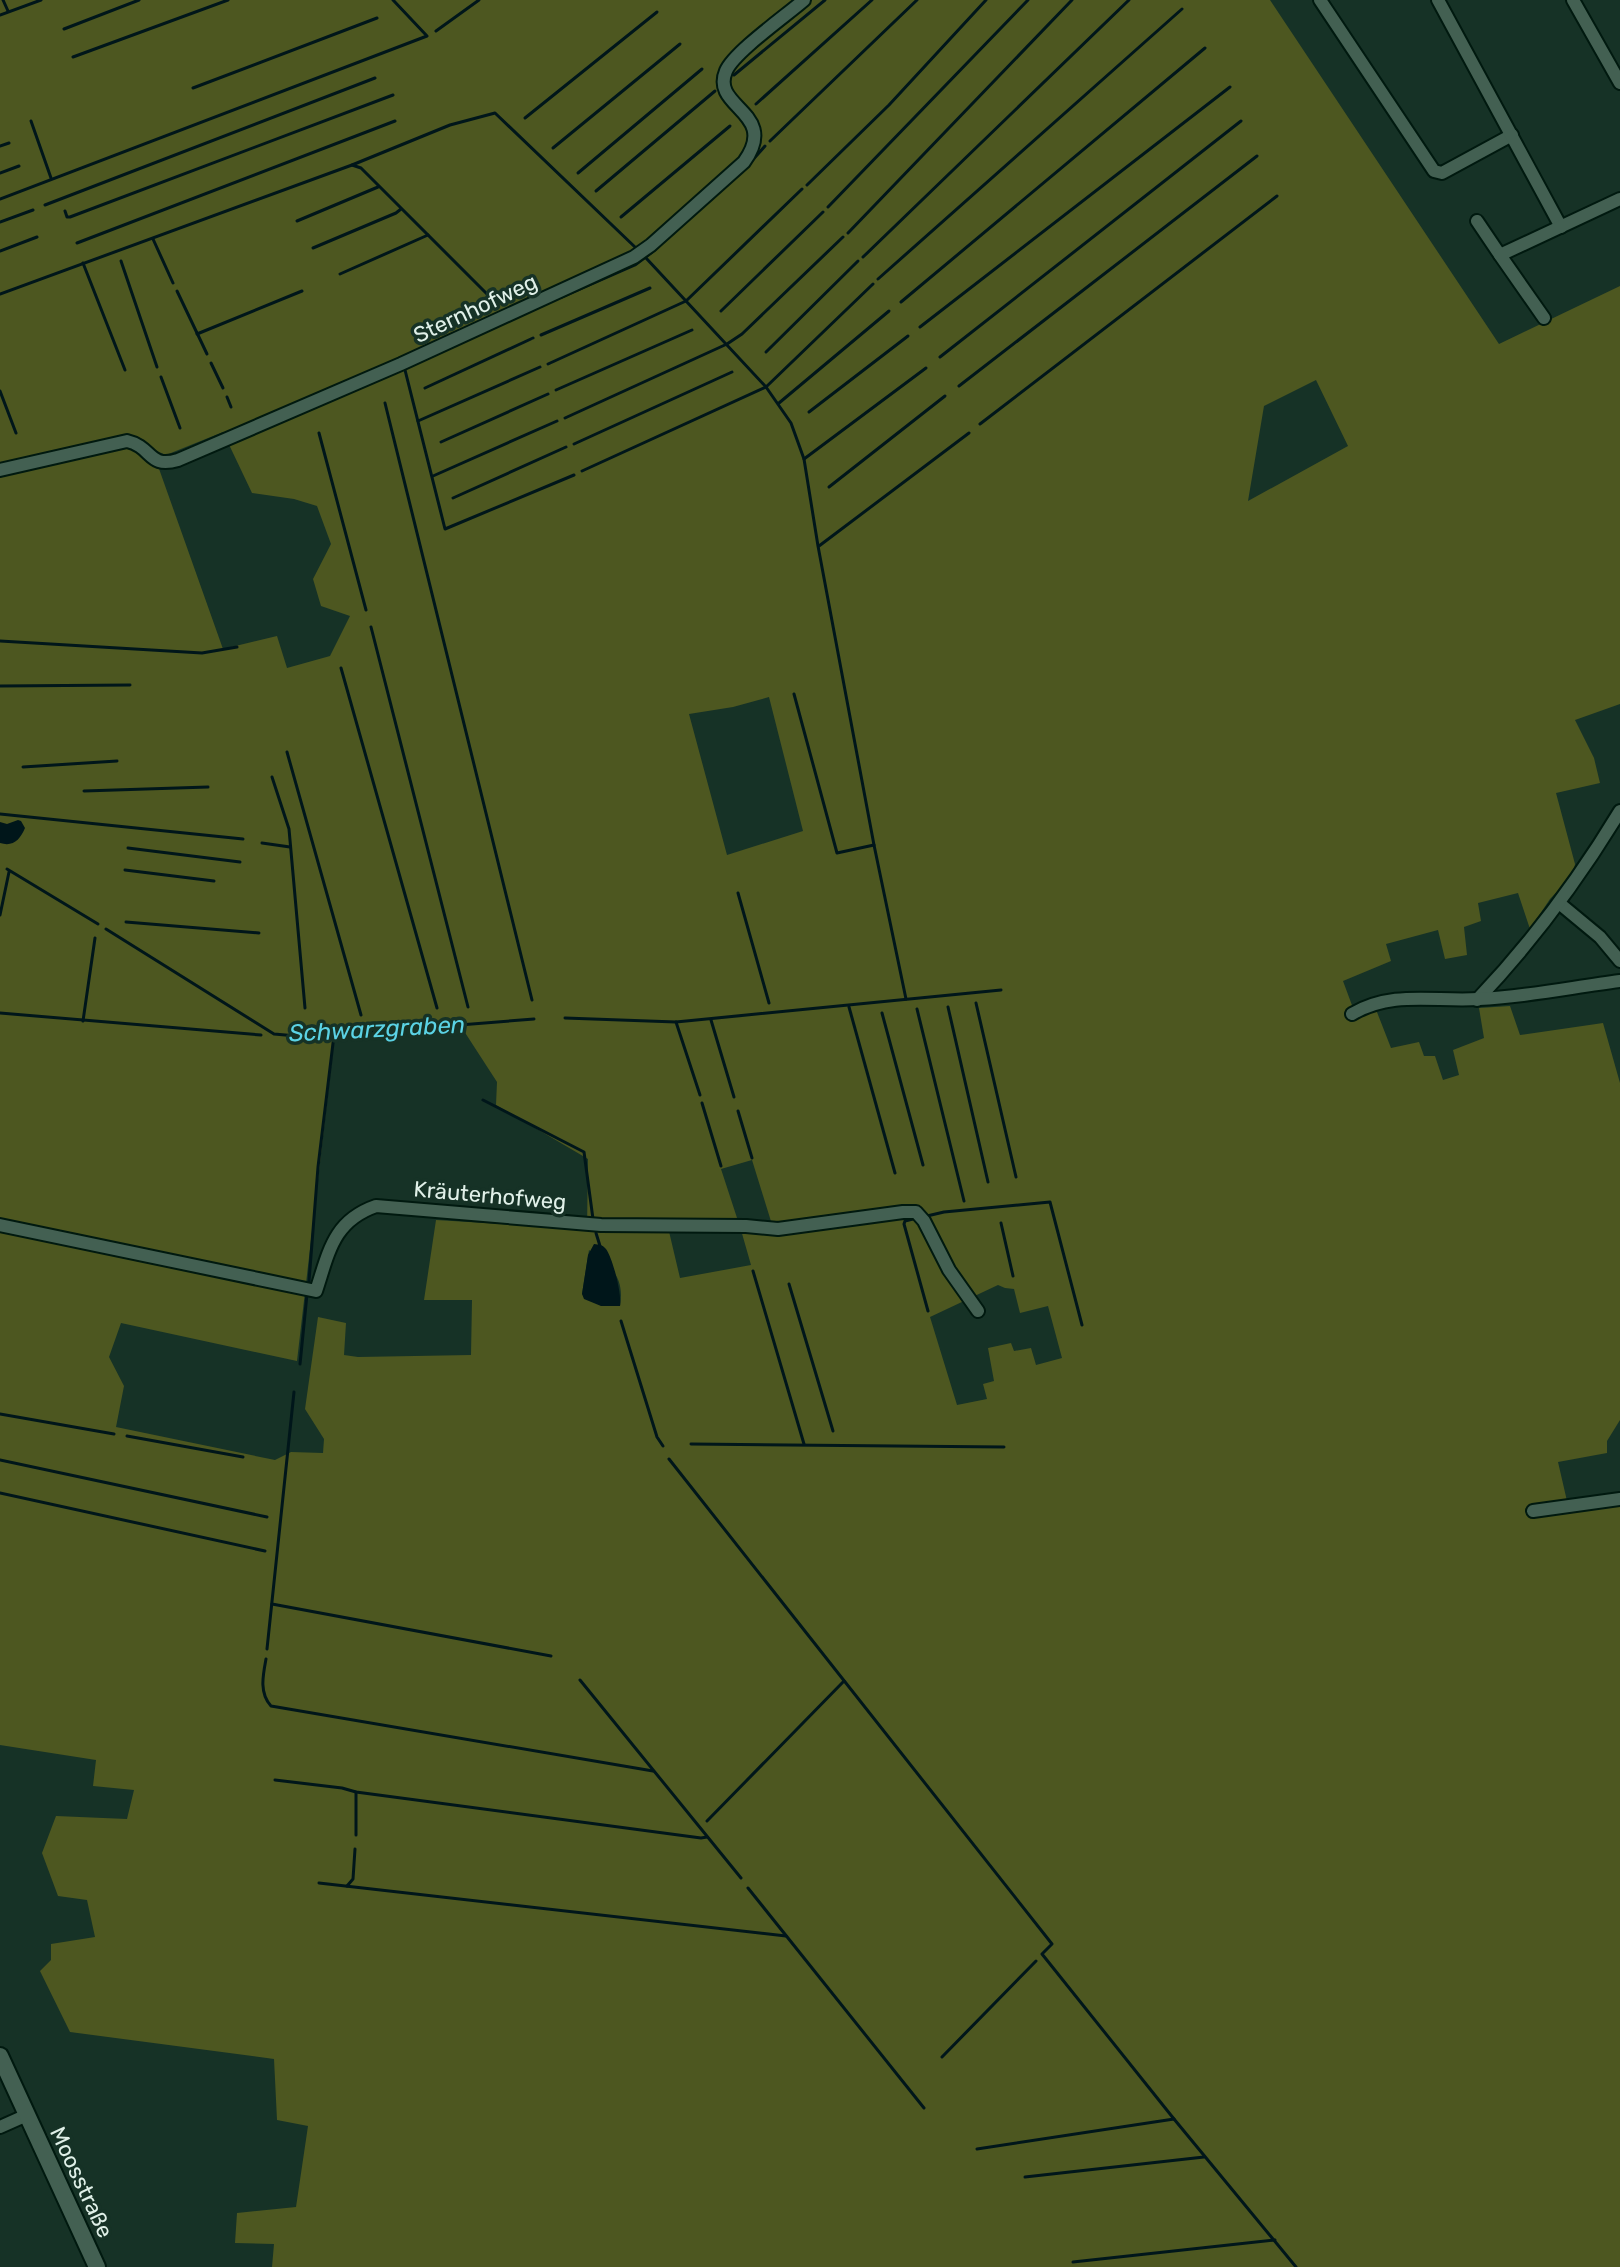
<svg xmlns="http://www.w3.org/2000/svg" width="1620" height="2267" viewBox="0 0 1620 2267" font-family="Rubik,sans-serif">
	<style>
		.green { fill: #4d5720; fill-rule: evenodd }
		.water { fill: #00161a }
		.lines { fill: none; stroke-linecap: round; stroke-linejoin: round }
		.stream { stroke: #00161a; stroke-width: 3 }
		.minor-casing { stroke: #00190f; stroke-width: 16 }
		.tertiary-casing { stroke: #00190f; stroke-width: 20 }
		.minor { stroke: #436052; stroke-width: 12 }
		.tertiary { stroke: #436052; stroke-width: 16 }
		.labels { text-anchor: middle; stroke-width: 7; stroke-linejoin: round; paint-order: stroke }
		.street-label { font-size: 22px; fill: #e0f0e8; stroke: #163226 }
		.water-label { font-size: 24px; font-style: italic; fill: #5bd3e5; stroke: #163226 }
	</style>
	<rect width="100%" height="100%" fill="#163226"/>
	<!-- green -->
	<path class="green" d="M0,0h1270l229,344 121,-58v418l-45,16 19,38 6,25 -44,10 19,71 -2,11 -23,24 -20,30 -12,-36 -40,10 3,18 -17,6 3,28 -22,4 -7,-29 -52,14 5,17 -48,20 10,27 22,-1 16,41 28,-6 5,14h11l8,24 16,-5 -6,-25 31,-12 -5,-30 31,-2 10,29 83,-12 17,60v337l-13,21v12l-49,9 9,39 53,-6v772h-1348l2,-23 -39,-1 2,-30 59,-6 12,-81 -31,-6 -3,-61 -204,-27 -30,-61 11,-11v-16l44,-7 -8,-37 -29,-4 -16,-43 14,-37 71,3 7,-29 -41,-4 3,-26 -96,-15zM1316,380l32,66 -100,55 16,-95zM223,432l29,61 42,6 23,7 14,38 -18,35 8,27 29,10 -20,40 -43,12 -10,-32 -54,13 -71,-200 14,6zM769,697l34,134 -76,24 -38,-141 44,-7zM462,1028l35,54 -1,23 92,54 -1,70 -151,-9 -12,80h48l-1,55 -113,2 -14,-2 2,-32 -28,-6 -13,92 19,30 -1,14 -32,-1 -16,8 -159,-33 8,-41 -15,-29 12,-34 176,38 38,-328zM752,1160l22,71 -33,-1 10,35 -71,13 -13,-55 72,1 -18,-55zM589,1250c21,16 36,26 31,56h-18l-20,-12zM998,1285l7,3 9,1 6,24 28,-7 14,52 -26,7 -5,-17 -17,3 -3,-8 -23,5 6,33 -11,3 4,15 -30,6 -27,-88z"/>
	<!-- water -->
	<g class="water">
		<path d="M18,820l3,1 4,7c-5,12 -12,19 -25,15v-21l7,2z"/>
		<path d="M594,1244c5,1 8,0 12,5 7,10 16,45 14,57h-19l-17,-7 -2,-5 6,-39z"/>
	</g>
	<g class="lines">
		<!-- stream -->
		<g class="stream">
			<polyline points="3,0 8,11"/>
			<polyline points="0,15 41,0"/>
			<polyline points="64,29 139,0"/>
			<polyline points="436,31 479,0"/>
			<polyline points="73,57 228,0"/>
			<polyline points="734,75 825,0"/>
			<polyline points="193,88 377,18"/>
			<polyline points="756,104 872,0"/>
			<polyline points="525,118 657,12"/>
			<polyline points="31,121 51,178"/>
			<polyline points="770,141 917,0"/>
			<polyline points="0,146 9,143"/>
			<polyline points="553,148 680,44"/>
			<polyline points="749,164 765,146"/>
			<polyline points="352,165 361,168 498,305"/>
			<polyline points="0,173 19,166"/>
			<polyline points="578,173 702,69"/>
			<polyline points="807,185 889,105 986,0"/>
			<polyline points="596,191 715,91"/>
			<polyline points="0,199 427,36 393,0"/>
			<polyline points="45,205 375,78"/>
			<polyline points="828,207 1028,0"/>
			<polyline points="65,211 67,217 70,217 393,95"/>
			<polyline points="621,217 730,126"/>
			<polyline points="297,221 378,187"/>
			<polyline points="0,222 33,210"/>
			<polyline points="848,233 1072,0"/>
			<polyline points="153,239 173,283"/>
			<polyline points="77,243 395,121"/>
			<polyline points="313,248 396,213 401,209"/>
			<polyline points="0,251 37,237"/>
			<polyline points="863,257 1129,0"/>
			<polyline points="646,258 766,387 791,423 804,459 818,546 874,845 906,999"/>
			<polyline points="121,261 157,367"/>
			<polyline points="83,263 125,370"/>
			<polyline points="340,274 428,235"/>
			<polyline points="878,279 1182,9"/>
			<polyline points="177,291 207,354"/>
			<polyline points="0,294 352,165 450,125 495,113 636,248 641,246"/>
			<polyline points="562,297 635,265 655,250"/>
			<polyline points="901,302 1205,48"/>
			<polyline points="721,311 823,212"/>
			<polyline points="920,327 1230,87"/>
			<polyline points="197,334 302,291"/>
			<polyline points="541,335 650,288"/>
			<polyline points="766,352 858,261"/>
			<polyline points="940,357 1241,121"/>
			<polyline points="211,363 223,388"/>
			<polyline points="548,364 686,301 802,189"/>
			<polyline points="407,366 405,370 445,529 574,475"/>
			<polyline points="161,377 180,428"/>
			<polyline points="959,386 1257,156"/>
			<polyline points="425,388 533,338"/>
			<polyline points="556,390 692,330"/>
			<polyline points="0,391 16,433"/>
			<polyline points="227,397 231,407"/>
			<polyline points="385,403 532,1000"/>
			<polyline points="779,403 889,311"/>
			<polyline points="809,412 908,336"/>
			<polyline points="565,418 727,344 742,334 843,237"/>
			<polyline points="418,421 540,367"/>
			<polyline points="980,424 1277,196"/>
			<polyline points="319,433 366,610"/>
			<polyline points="441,442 548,394"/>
			<polyline points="574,444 732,372"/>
			<polyline points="804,459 926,368"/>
			<polyline points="582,471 766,387 873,284"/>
			<polyline points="433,476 557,421"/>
			<polyline points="829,487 945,396"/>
			<polyline points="453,498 566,447"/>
			<polyline points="819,546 969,433"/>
			<polyline points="371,627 468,1007"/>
			<polyline points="0,641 202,653 237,647"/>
			<polyline points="341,668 437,1008"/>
			<polyline points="0,686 130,685"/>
			<polyline points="794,694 837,853 874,845"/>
			<polyline points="287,752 361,1015"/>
			<polyline points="23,767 117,761"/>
			<polyline points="272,777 289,829 305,1008"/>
			<polyline points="84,791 208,787"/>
			<polyline points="0,814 243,839"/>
			<polyline points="262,843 290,847"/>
			<polyline points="128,848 240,862"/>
			<polyline points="7,869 98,924"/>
			<polyline points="125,870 214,881"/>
			<polyline points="738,893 769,1003"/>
			<polyline points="0,915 9,872"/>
			<polyline points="126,922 259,933"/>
			<polyline points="106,929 274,1034 308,1037 534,1019"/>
			<polyline points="976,1003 1016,1177"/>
			<polyline points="849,1007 895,1173"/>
			<polyline points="948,1007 988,1182"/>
			<polyline points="917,1009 964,1201"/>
			<polyline points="0,1013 261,1035"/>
			<polyline points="882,1013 923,1165"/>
			<polyline points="565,1018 676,1022 1001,990"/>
			<polyline points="711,1020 734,1097"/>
			<polyline points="83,1021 95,938"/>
			<polyline points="676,1022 700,1095"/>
			<polyline points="483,1100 584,1152 593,1219"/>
			<polyline points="702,1103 721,1166"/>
			<polyline points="738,1111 752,1158"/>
			<polyline points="927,1216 944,1212 1050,1202 1082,1325"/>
			<polyline points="913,1219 905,1221 904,1224 928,1311"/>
			<polyline points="1001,1223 1013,1276"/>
			<polyline points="596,1233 600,1246"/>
			<polyline points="753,1271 804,1444"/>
			<polyline points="309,1281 318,1167 334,1035"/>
			<polyline points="789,1284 833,1431"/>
			<polyline points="621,1321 657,1437 663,1446"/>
			<polyline points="300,1364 307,1294"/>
			<polyline points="0,1414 114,1434"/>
			<polyline points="127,1436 243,1457"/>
			<polyline points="691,1444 1004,1447"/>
			<polyline points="669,1459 1052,1944 1042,1954 1174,2119 1296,2267"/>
			<polyline points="0,1460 267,1517"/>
			<polyline points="0,1493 265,1551"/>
			<polyline points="272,1604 551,1656"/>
			<polyline points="267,1649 294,1392"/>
			<path d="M266,1659c-3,16 -7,34 5,47l382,65"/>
			<polyline points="580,1680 741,1878"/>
			<polyline points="275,1780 342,1788 356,1792 701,1838 707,1837"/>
			<polyline points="707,1821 844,1681"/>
			<polyline points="356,1835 356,1792"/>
			<polyline points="319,1883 786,1936"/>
			<polyline points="347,1886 353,1879 355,1849"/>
			<polyline points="748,1888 924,2108"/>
			<polyline points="942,2057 1036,1961"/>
			<polyline points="977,2149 1174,2119"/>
			<polyline points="1025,2177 1204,2157"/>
			<polyline points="1073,2262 1275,2240"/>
		</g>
		<defs>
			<g id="minor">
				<polyline points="1320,0 1434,171 1442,173 1512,135"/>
				<polyline points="1438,0 1561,227"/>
				<polyline points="1573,0 1620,83"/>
				<polyline points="1477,221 1500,255"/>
				<polyline points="1544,318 1500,255 1620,199"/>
				<path d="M0,470l127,-29c26,6 21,28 51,19l223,-96 233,-107 17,-12 93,-83c36,-50 -34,-54 -18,-91 8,-19 61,-56 78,-71"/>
				<polyline points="1559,903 1600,937 1620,961"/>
				<path d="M1477,1000c55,-58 102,-121 143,-189"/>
				<path d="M1352,1014c41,-24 82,-12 127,-15 47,-2 94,-12 141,-18"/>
				<path d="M0,1225l316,66c13,-39 17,-70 60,-85l225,19 145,1 32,3 125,-17h13l8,9 25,49 29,41"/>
				<polyline points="1533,1511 1620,1499"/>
				<polyline points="0,2127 27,2115"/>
			</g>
			<polyline id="tertiary" points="0,2056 97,2267"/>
		</defs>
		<!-- minor casing -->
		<use href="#minor" class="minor-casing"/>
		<!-- tertiary casing -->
		<use href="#tertiary" class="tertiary-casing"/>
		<!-- minor -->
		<use href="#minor" class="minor"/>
		<!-- tertiary -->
		<use href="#tertiary" class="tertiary"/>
	</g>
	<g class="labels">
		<!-- street labels -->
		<g class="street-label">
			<text transform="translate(475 308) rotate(-25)" y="8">Sternhofweg</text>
			<text transform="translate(490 1195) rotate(5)" y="8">Kräuterhofweg</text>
			<text transform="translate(82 2182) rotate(65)" y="8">Moosstraße</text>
		</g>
		<!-- water labels -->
		<g class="water-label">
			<text transform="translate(377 1029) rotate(-3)" y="8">Schwarzgraben</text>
		</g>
	</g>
</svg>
